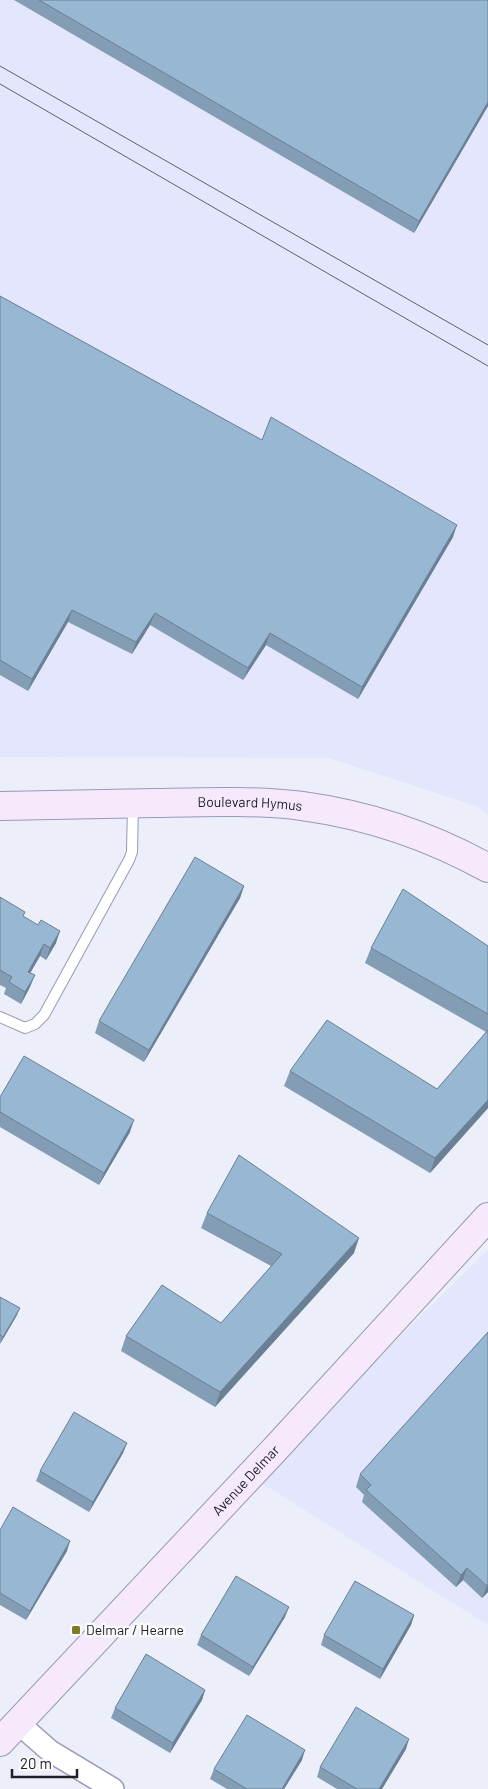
<svg xmlns="http://www.w3.org/2000/svg" width="488" height="1789" viewBox="0 0 488 1789" font-family="Barlow,sans-serif">
	<style>
		.built { fill: #e3e6fc }
		.lines { fill: none; stroke-linecap: round; stroke-linejoin: round }
		.lane-casing { stroke: #969ab6; stroke-width: 12 }
		.street-casing { stroke: #969ab6; stroke-width: 24 }
		.secondary-casing { stroke: #969ab6; stroke-width: 30 }
		.lane { stroke: #fff; stroke-width: 10 }
		.street { stroke: #fff; stroke-width: 21 }
		.secondary { stroke: #f5e9fb; stroke-width: 28 }
		.tram { stroke: #5e606a; stroke-width: 1 }
		.wall { fill: #839db5 }
		.shaded-wall { fill: #6a8094 }
		.building { fill: #98b7d3; stroke: #6a8094 }
		.poi-dot { fill: #7e7c23; stroke: #fcfcfc; stroke-width: 2 }
		.labels { text-anchor: middle; stroke-width: 5; stroke-linejoin: round; paint-order: stroke }
		.street-label { font-size: 14px; fill: #1c1e28; stroke: #fcfcfc }
		.poi-label { font-size: 14px; fill: #1c1e28; stroke: #fcfcfc; text-anchor: start }
	</style>
	<rect width="100%" height="100%" fill="#eceefa"/>
	<!-- built -->
	<g class="built">
		<polygon points="0,0 488,0 488,815 476,806 329,758 0,757"/>
		<polygon points="488,1250 488,1625 255,1479"/>
	</g>
	<g class="lines">
		<defs>
			<polyline id="lane" points="0,1017 25,1028 35,1024 44,1015 129,860 132,852 133,804"/>
			<polyline id="street" points="18,1723 50,1751 113,1789"/>
			<g id="secondary">
				<path id="s1" d="M0,806c52,-1 103,-2 155,-3 49,-1 99,-3 147,3 66,9 128,30 186,62"/>
				<path id="s2" d="M0,1742l278,-296 210,-229"/>
			</g>
		</defs>
		<!-- lane casing -->
		<use href="#lane" class="lane-casing"/>
		<!-- street casing -->
		<use href="#street" class="street-casing"/>
		<!-- secondary casing -->
		<use href="#secondary" class="secondary-casing"/>
		<!-- lane -->
		<use href="#lane" class="lane"/>
		<!-- street -->
		<use href="#street" class="street"/>
		<!-- secondary -->
		<use href="#secondary" class="secondary"/>
		<!-- tram -->
		<g class="tram">
			<polyline points="0,66 488,345"/>
			<polyline points="0,84 488,366"/>
		</g>
	</g>
	<!-- wall -->
	<g class="wall">
		<polygon points="14,0 488,0 488,106 414,233"/>
		<polygon points="0,296 262,440 453,537 358,699 266,645 243,680 150,625 132,654 68,622 28,691 0,675"/>
		<polygon points="244,886 240,898 144,1062 95,1033 99,1021"/>
		<polygon points="0,897 56,943 46,960 40,956 30,973 30,987 21,1004 4,994 6,988 0,985"/>
		<polygon points="488,946 488,1108 430,1173 284,1086 290,1071 437,1089 486,1032 365,963 371,948"/>
		<polygon points="0,1097 130,1132 99,1185 0,1127"/>
		<polygon points="207,1213 354,1253 215,1407 121,1351 126,1336 221,1323 271,1266 201,1228"/>
		<polygon points="0,1297 17,1315 0,1344"/>
		<polygon points="488,1332 488,1592 482,1598 463,1580 456,1587 362,1502 364,1495 356,1487 360,1474"/>
		<polygon points="127,1443 123,1453 89,1512 36,1481 40,1471"/>
		<polygon points="0,1530 67,1551 26,1620 0,1605"/>
		<polygon points="414,1615 411,1625 380,1679 321,1645 324,1635"/>
		<polygon points="285,1617 249,1676 197,1645 201,1635"/>
		<polygon points="205,1690 202,1700 170,1753 111,1718 115,1708"/>
		<polygon points="406,1749 382,1789 337,1789 317,1777 320,1767"/>
		<polygon points="302,1760 284,1789 227,1789 210,1779 214,1769"/>
	</g>
	<!-- shaded-wall -->
	<g class="shaded-wall">
		<polygon points="488,102 488,106 414,233 419,221"/>
		<polygon points="457,525 453,537 358,699 362,687"/>
		<polygon points="72,610 68,622 28,691 32,679"/>
		<polygon points="155,613 150,625 132,654 136,642"/>
		<polygon points="270,633 266,645 243,680 248,668"/>
		<polygon points="244,886 240,898 144,1062 149,1050"/>
		<polygon points="60,931 56,943 46,960 50,948"/>
		<polygon points="44,944 40,956 24,984 28,972"/>
		<polygon points="35,975 30,987 21,1004 25,992"/>
		<polygon points="488,1100 488,1108 430,1173 435,1158"/>
		<polygon points="134,1120 130,1132 99,1185 104,1173"/>
		<polygon points="359,1238 354,1253 215,1407 220,1392"/>
		<polygon points="20,1308 17,1315 0,1344 3,1337"/>
		<polygon points="127,1443 123,1453 89,1512 93,1502"/>
		<polygon points="70,1541 67,1551 26,1620 30,1611"/>
		<polygon points="467,1568 463,1580 456,1587 461,1575"/>
		<polygon points="488,1584 488,1592 482,1598 487,1586"/>
		<polygon points="289,1607 285,1617 249,1676 253,1667"/>
		<polygon points="414,1615 411,1625 380,1679 383,1669"/>
		<polygon points="205,1690 202,1700 170,1753 173,1743"/>
		<polygon points="409,1739 406,1749 382,1789 379,1789"/>
		<polygon points="305,1750 302,1760 284,1789 282,1789"/>
	</g>
	<!-- building -->
	<g class="building">
		<polygon points="39,0 488,0 488,102 419,221"/>
		<polygon points="0,296 262,440 271,417 457,525 362,687 270,633 248,668 155,613 136,642 72,610 32,679 0,660"/>
		<polygon points="195,857 244,886 149,1050 99,1021"/>
		<polygon points="403,889 488,946 488,1014 371,948"/>
		<polygon points="0,897 25,912 23,916 38,925 41,920 60,931 50,948 44,944 28,972 35,975 25,992 9,982 12,977 0,970"/>
		<polygon points="327,1020 437,1089 488,1030 488,1100 435,1158 290,1071"/>
		<polygon points="24,1056 134,1120 104,1173 0,1112 0,1097"/>
		<polygon points="239,1155 359,1238 220,1392 126,1336 162,1285 221,1323 282,1254 207,1213"/>
		<polygon points="0,1297 20,1308 3,1337 0,1335"/>
		<polygon points="488,1332 488,1584 487,1586 467,1568 461,1575 366,1490 371,1485 360,1474"/>
		<polygon points="74,1412 127,1443 93,1502 40,1471"/>
		<polygon points="13,1507 70,1541 30,1611 0,1593 0,1530"/>
		<polygon points="236,1576 289,1607 253,1667 201,1635"/>
		<polygon points="355,1581 414,1615 383,1669 324,1635"/>
		<polygon points="146,1654 205,1690 173,1743 115,1708"/>
		<polygon points="356,1707 409,1739 379,1789 357,1789 320,1767"/>
		<polygon points="247,1715 305,1750 282,1789 247,1789 214,1769"/>
	</g>
	<!-- markers -->
	<rect class="poi-dot" x="71" y="1625" width="10" height="10" rx="2.5"/>
	<g class="labels">
		<!-- street labels -->
		<g class="street-label">
			<text dy="5" stroke="none"><textPath href="#s1" startOffset="250">Boulevard Hymus</textPath></text>
			<text dy="5" stroke="none"><textPath href="#s2" startOffset="359">Avenue Delmar</textPath></text>
		</g>
		<!-- poi labels -->
		<g class="poi-label">
			<text x="86" y="1635">Delmar / Hearne</text>
		</g>
	</g>
	<!-- scale -->
	<path d="M12 1769v8h65v-8" fill="none" stroke="#1c1e28" stroke-width="2.5"/>
	<text x="20" y="1769" font-size="15" fill="#1c1e28" stroke="#fcfcfc" stroke-width="4" paint-order="stroke">20 m</text>
</svg>
